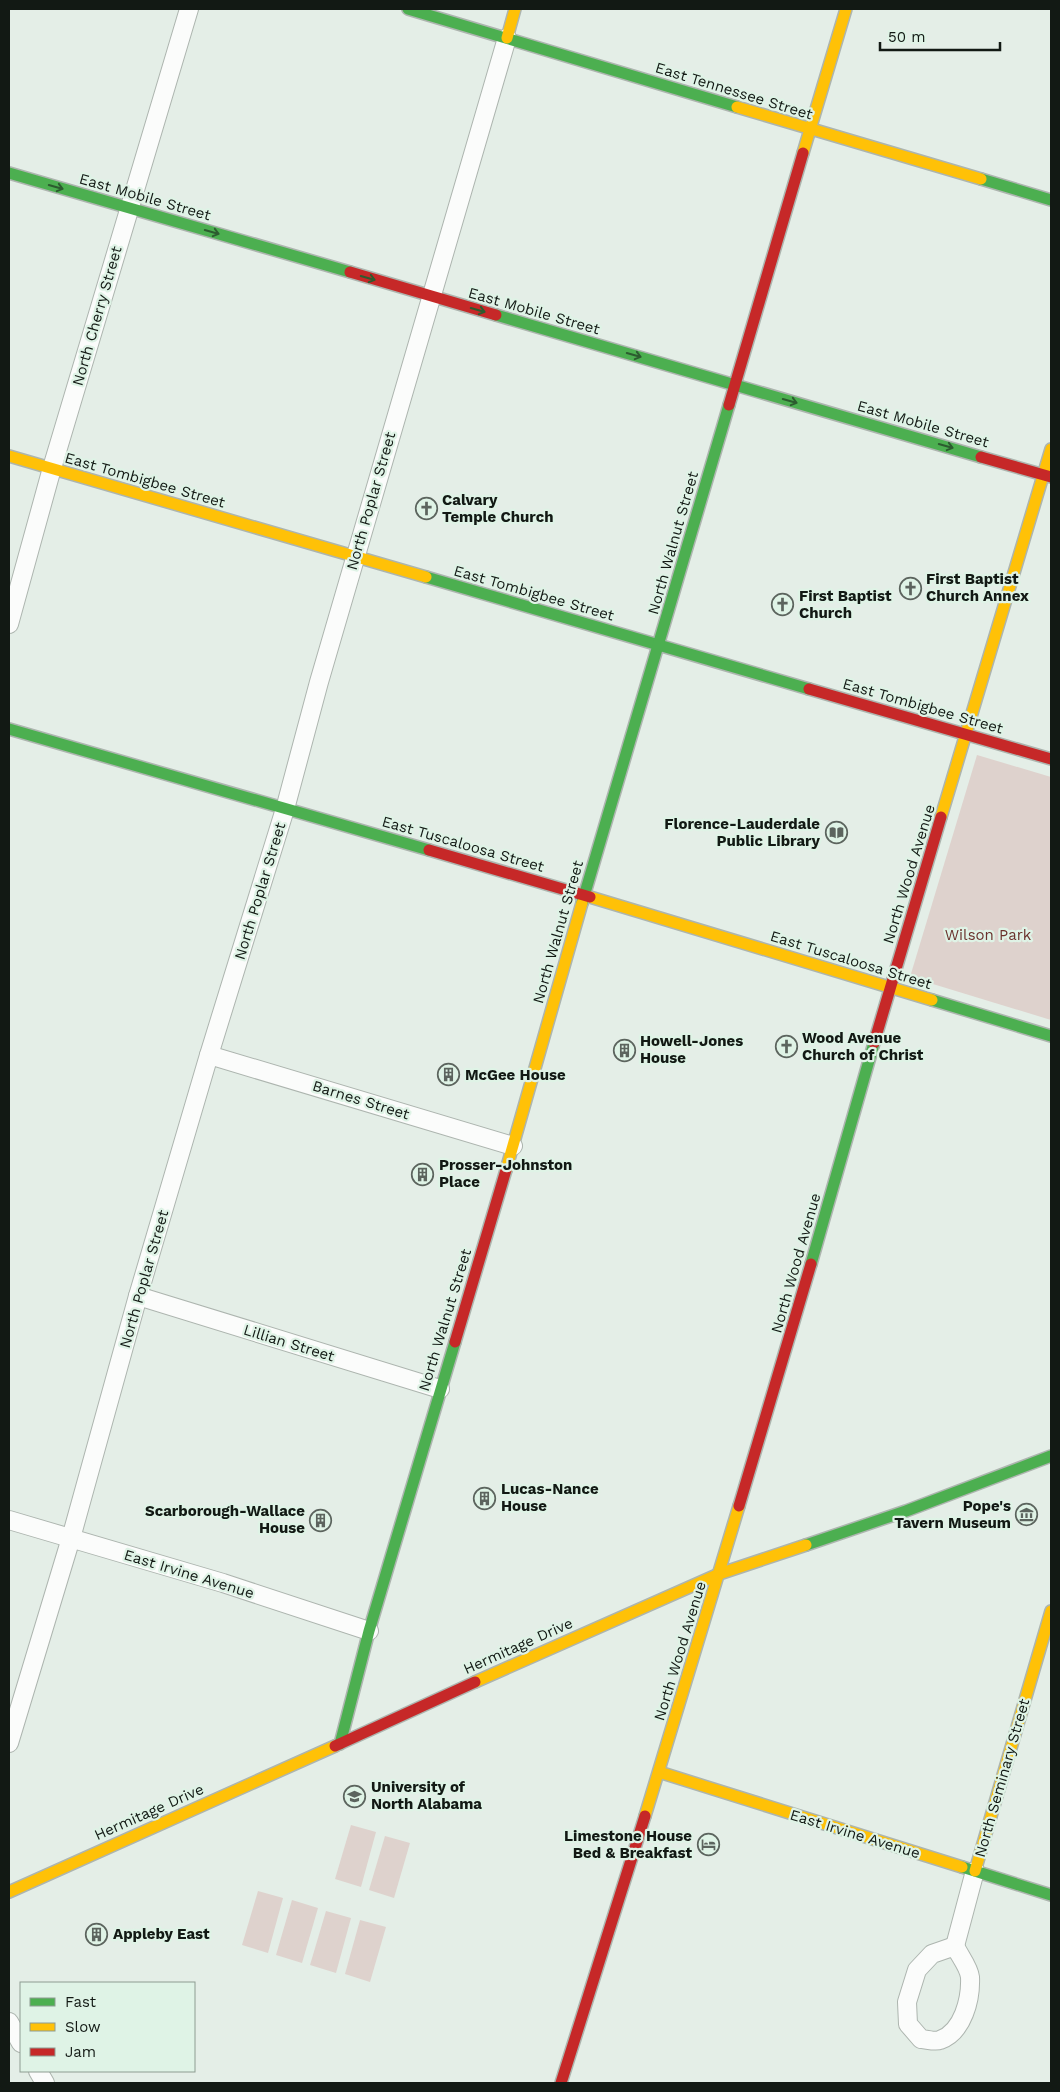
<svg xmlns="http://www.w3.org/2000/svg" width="1060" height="2092" viewBox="0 0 1060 2092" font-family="'Work Sans',sans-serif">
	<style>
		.green { fill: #ded2cd }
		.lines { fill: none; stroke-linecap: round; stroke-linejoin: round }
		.street-casing { stroke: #adb5af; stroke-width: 20 }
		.fast-casing { stroke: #adb5af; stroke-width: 14 }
		.slow-casing { stroke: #adb5af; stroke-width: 14 }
		.jam-casing { stroke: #adb5af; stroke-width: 14 }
		.street { stroke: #fbfcfb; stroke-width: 18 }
		.fast { stroke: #4caf50; stroke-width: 11 }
		.slow { stroke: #ffc107; stroke-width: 11 }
		.jam { stroke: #c62828; stroke-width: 11 }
		.oneway { stroke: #2c5c2f }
		.labels { text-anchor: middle; stroke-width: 4.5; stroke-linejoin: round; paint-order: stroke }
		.street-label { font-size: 15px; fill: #121914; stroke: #dff3e6 }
		.poi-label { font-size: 15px; font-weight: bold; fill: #121914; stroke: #dff3e6; text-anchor: start }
		.park-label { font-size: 15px; fill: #6a312c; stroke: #dff3e6 }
	</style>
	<rect width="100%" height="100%" fill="#e4eee7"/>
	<!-- green -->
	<g class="green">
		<polygon points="977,755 1051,777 1051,1020 910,977"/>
		<polygon points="351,1825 376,1832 361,1887 335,1879"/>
		<polygon points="385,1836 410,1843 394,1898 369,1890"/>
		<polygon points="258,1891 283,1898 268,1953 242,1945"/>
		<polygon points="292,1900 318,1908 302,1963 276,1955"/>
		<polygon points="326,1911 351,1918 336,1973 310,1965"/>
		<polygon points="360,1920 386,1927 370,1982 345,1974"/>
	</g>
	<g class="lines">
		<defs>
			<g id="street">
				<polyline points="9,624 52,468 189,9"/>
				<polyline points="209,1055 513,1146"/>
				<polyline points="138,1296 440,1389"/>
				<polyline points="9,1520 223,1583 369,1631"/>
				<polyline points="9,1743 71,1538 138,1296 209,1055 285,809 319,682 507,38"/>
				<path d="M955,1946c4,9 14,21 15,31 1,22 -7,55 -30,63 -5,2 -14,-1 -19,-1l-13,-15 -1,-22 10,-32 15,-16z"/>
				<polyline points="955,1946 975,1871"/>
				<polyline points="9,2022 21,2043"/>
				<polyline points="38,2071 45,2083"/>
			</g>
			<g id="fast">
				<polyline points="408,9 737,107"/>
				<polyline points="9,173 350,272"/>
				<polyline points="981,179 1051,200"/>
				<polyline points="496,315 981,457"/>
				<polyline points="426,577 809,689"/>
				<polyline points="9,729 429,850"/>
				<polyline points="582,903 729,405"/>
				<polyline points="932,1000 1051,1036"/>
				<polyline points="811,1264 874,1043"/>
				<polyline points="806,1545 906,1511 1051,1456"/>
				<polyline points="340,1744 369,1631 455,1342"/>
				<polyline points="962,1867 1051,1895"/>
			</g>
			<g id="slow">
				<polyline points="507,38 515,9"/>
				<polyline points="737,107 981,179"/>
				<polyline points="803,153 846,9"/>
				<polyline points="9,456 426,577"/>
				<polyline points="941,817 1051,449"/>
				<polyline points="590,897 932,1000"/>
				<polyline points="506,1170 582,903"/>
				<polyline points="475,1682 719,1574 806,1545"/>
				<polyline points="659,1772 962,1867"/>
				<polyline points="645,1816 739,1506"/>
				<polyline points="975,1871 1051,1611"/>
				<polyline points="9,1892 335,1746"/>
			</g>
			<g id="jam">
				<polyline points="350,272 496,315"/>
				<polyline points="729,405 803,153"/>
				<polyline points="981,457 1051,477"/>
				<polyline points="809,689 1051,759"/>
				<polyline points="429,850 590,897"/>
				<polyline points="874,1043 941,817"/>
				<polyline points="455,1342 506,1170"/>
				<polyline points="739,1506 811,1264"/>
				<polyline points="335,1746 475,1682"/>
				<polyline points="561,2083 645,1816"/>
			</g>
		</defs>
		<!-- street casing -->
		<use href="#street" class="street-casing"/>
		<!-- fast casing -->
		<use href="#fast" class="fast-casing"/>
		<!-- slow casing -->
		<use href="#slow" class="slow-casing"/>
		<!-- jam casing -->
		<use href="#jam" class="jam-casing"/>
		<!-- street -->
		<use href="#street" class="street"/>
		<!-- fast -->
		<use href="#fast" class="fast"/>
		<!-- slow -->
		<use href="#slow" class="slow"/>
		<!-- jam -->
		<use href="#jam" class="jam"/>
	</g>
	<!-- one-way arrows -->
	<defs><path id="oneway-shaft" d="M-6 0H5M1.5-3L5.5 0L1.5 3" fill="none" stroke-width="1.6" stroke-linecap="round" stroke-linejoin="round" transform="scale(1.25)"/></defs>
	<g class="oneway">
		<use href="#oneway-shaft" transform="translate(56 187) rotate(16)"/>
		<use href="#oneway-shaft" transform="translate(212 232) rotate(16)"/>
		<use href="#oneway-shaft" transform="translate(368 278) rotate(16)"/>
		<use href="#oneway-shaft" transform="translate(478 310) rotate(16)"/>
		<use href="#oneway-shaft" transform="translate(634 355) rotate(16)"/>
		<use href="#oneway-shaft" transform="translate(790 401) rotate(16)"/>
		<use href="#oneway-shaft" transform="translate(946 446) rotate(16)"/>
	</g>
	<!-- icons -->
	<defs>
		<symbol id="church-ring" viewBox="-11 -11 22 22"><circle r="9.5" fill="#dff3e6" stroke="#5c645e" stroke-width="1.5"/><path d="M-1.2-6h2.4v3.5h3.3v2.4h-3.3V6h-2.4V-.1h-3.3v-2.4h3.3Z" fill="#5c645e"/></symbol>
		<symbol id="library-ring" viewBox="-11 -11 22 22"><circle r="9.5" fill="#dff3e6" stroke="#5c645e" stroke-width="1.5"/><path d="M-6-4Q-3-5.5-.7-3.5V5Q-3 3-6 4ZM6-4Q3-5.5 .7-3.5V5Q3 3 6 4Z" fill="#5c645e"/></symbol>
		<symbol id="building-ring" viewBox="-11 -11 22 22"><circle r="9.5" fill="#dff3e6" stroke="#5c645e" stroke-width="1.5"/><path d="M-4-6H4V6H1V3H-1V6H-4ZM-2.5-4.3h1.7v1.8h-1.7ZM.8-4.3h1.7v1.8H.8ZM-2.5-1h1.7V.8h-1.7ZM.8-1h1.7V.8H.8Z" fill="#5c645e"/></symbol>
		<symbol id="museum-ring" viewBox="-11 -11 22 22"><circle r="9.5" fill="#dff3e6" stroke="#5c645e" stroke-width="1.5"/><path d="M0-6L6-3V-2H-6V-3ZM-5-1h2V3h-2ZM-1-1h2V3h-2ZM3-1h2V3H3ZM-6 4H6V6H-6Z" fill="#5c645e"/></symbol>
		<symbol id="university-ring" viewBox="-11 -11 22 22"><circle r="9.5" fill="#dff3e6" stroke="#5c645e" stroke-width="1.5"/><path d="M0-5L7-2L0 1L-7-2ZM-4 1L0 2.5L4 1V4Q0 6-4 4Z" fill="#5c645e"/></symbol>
		<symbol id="hotel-ring" viewBox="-11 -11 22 22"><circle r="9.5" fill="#dff3e6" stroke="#5c645e" stroke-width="1.5"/><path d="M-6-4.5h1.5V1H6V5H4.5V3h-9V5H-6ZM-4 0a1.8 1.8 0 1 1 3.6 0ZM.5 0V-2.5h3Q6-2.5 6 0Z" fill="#5c645e"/></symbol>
	</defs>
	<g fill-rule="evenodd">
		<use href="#church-ring" x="414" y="496" width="25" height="25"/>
		<use href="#church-ring" x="898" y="576" width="25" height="25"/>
		<use href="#church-ring" x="770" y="592" width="25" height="25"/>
		<use href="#library-ring" x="824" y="820" width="25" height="25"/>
		<use href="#church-ring" x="774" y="1034" width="25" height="25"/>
		<use href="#building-ring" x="612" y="1038" width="25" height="25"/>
		<use href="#building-ring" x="436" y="1062" width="25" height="25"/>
		<use href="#building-ring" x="410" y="1162" width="25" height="25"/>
		<use href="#building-ring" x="472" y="1486" width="25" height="25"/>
		<use href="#museum-ring" x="1014" y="1502" width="25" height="25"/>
		<use href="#building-ring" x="308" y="1508" width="25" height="25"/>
		<use href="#university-ring" x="342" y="1784" width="25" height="25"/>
		<use href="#hotel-ring" x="696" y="1832" width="25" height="25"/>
		<use href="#building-ring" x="84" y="1922" width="25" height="25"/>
	</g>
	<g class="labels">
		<!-- street labels -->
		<g class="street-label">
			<text transform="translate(734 91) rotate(17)" y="5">East Tennessee Street</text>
			<text transform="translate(145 197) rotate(16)" y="5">East Mobile Street</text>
			<text transform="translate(534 311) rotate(16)" y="5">East Mobile Street</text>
			<text transform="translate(97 316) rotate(-74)" y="5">North Cherry Street</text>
			<text transform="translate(923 424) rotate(16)" y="5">East Mobile Street</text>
			<text transform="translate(145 480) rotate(16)" y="5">East Tombigbee Street</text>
			<text transform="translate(371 501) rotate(-74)" y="5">North Poplar Street</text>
			<text transform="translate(673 543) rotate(-74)" y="5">North Walnut Street</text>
			<text transform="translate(534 593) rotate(16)" y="5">East Tombigbee Street</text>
			<text transform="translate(923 706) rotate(16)" y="5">East Tombigbee Street</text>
			<text transform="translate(463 844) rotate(16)" y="5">East Tuscaloosa Street</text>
			<text transform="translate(909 874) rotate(-73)" y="5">North Wood Avenue</text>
			<text transform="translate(260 891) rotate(-73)" y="5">North Poplar Street</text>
			<text transform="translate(558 932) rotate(-74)" y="5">North Walnut Street</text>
			<text transform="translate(851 960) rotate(17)" y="5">East Tuscaloosa Street</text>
			<text transform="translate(361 1100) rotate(17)" y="5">Barnes Street</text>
			<text transform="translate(796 1263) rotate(-74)" y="5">North Wood Avenue</text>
			<text transform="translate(144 1279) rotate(-74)" y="5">North Poplar Street</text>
			<text transform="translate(445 1320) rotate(-73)" y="5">North Walnut Street</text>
			<text transform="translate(289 1343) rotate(17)" y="5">Lillian Street</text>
			<text transform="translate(189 1574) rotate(17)" y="5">East Irvine Avenue</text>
			<text transform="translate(518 1646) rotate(-24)" y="5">Hermitage Drive</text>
			<text transform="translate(680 1651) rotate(-73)" y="5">North Wood Avenue</text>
			<text transform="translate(1002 1778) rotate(-74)" y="5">North Seminary Street</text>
			<text transform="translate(149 1812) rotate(-24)" y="5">Hermitage Drive</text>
			<text transform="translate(855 1834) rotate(17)" y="5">East Irvine Avenue</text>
		</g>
		<!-- poi labels -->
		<g class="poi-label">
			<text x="442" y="505">Calvary<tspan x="442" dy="17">Temple Church</tspan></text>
			<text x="926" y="584">First Baptist<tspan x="926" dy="17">Church Annex</tspan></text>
			<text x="799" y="601">First Baptist<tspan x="799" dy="17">Church</tspan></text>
			<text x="820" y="829" text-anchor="end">Florence-Lauderdale<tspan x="820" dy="17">Public Library</tspan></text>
			<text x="802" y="1043">Wood Avenue<tspan x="802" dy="17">Church of Christ</tspan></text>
			<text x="640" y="1046">Howell-Jones<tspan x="640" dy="17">House</tspan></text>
			<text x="465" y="1080">McGee House</text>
			<text x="439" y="1170">Prosser-Johnston<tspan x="439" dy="17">Place</tspan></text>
			<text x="501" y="1494">Lucas-Nance<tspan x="501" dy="17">House</tspan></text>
			<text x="1011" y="1511" text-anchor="end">Pope's<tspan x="1011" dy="17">Tavern Museum</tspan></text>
			<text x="305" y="1516" text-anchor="end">Scarborough-Wallace<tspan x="305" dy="17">House</tspan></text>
			<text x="371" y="1792">University of<tspan x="371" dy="17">North Alabama</tspan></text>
			<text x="692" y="1841" text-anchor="end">Limestone House<tspan x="692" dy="17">Bed &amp; Breakfast</tspan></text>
			<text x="113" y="1939">Appleby East</text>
		</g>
		<!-- park labels -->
		<g class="park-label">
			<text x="988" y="940">Wilson Park</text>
		</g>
	</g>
	<!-- border -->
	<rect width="1060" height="2092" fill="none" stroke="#121914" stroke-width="20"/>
	<!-- legend -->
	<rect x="20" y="1982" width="175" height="90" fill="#dff3e6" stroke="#8d9c92"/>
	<rect x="30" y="1998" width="25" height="8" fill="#4caf50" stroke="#8d9c92"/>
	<text x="65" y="2007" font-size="15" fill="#121914">Fast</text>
	<rect x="30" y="2023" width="25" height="8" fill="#ffc107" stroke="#8d9c92"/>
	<text x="65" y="2032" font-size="15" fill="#121914">Slow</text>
	<rect x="30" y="2048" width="25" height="8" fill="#c62828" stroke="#8d9c92"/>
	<text x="65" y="2057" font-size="15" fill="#121914">Jam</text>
	<!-- scale -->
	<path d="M880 42v8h120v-8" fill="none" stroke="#121914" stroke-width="2.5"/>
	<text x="888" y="42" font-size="15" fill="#121914" stroke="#dff3e6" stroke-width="4" paint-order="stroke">50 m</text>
</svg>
